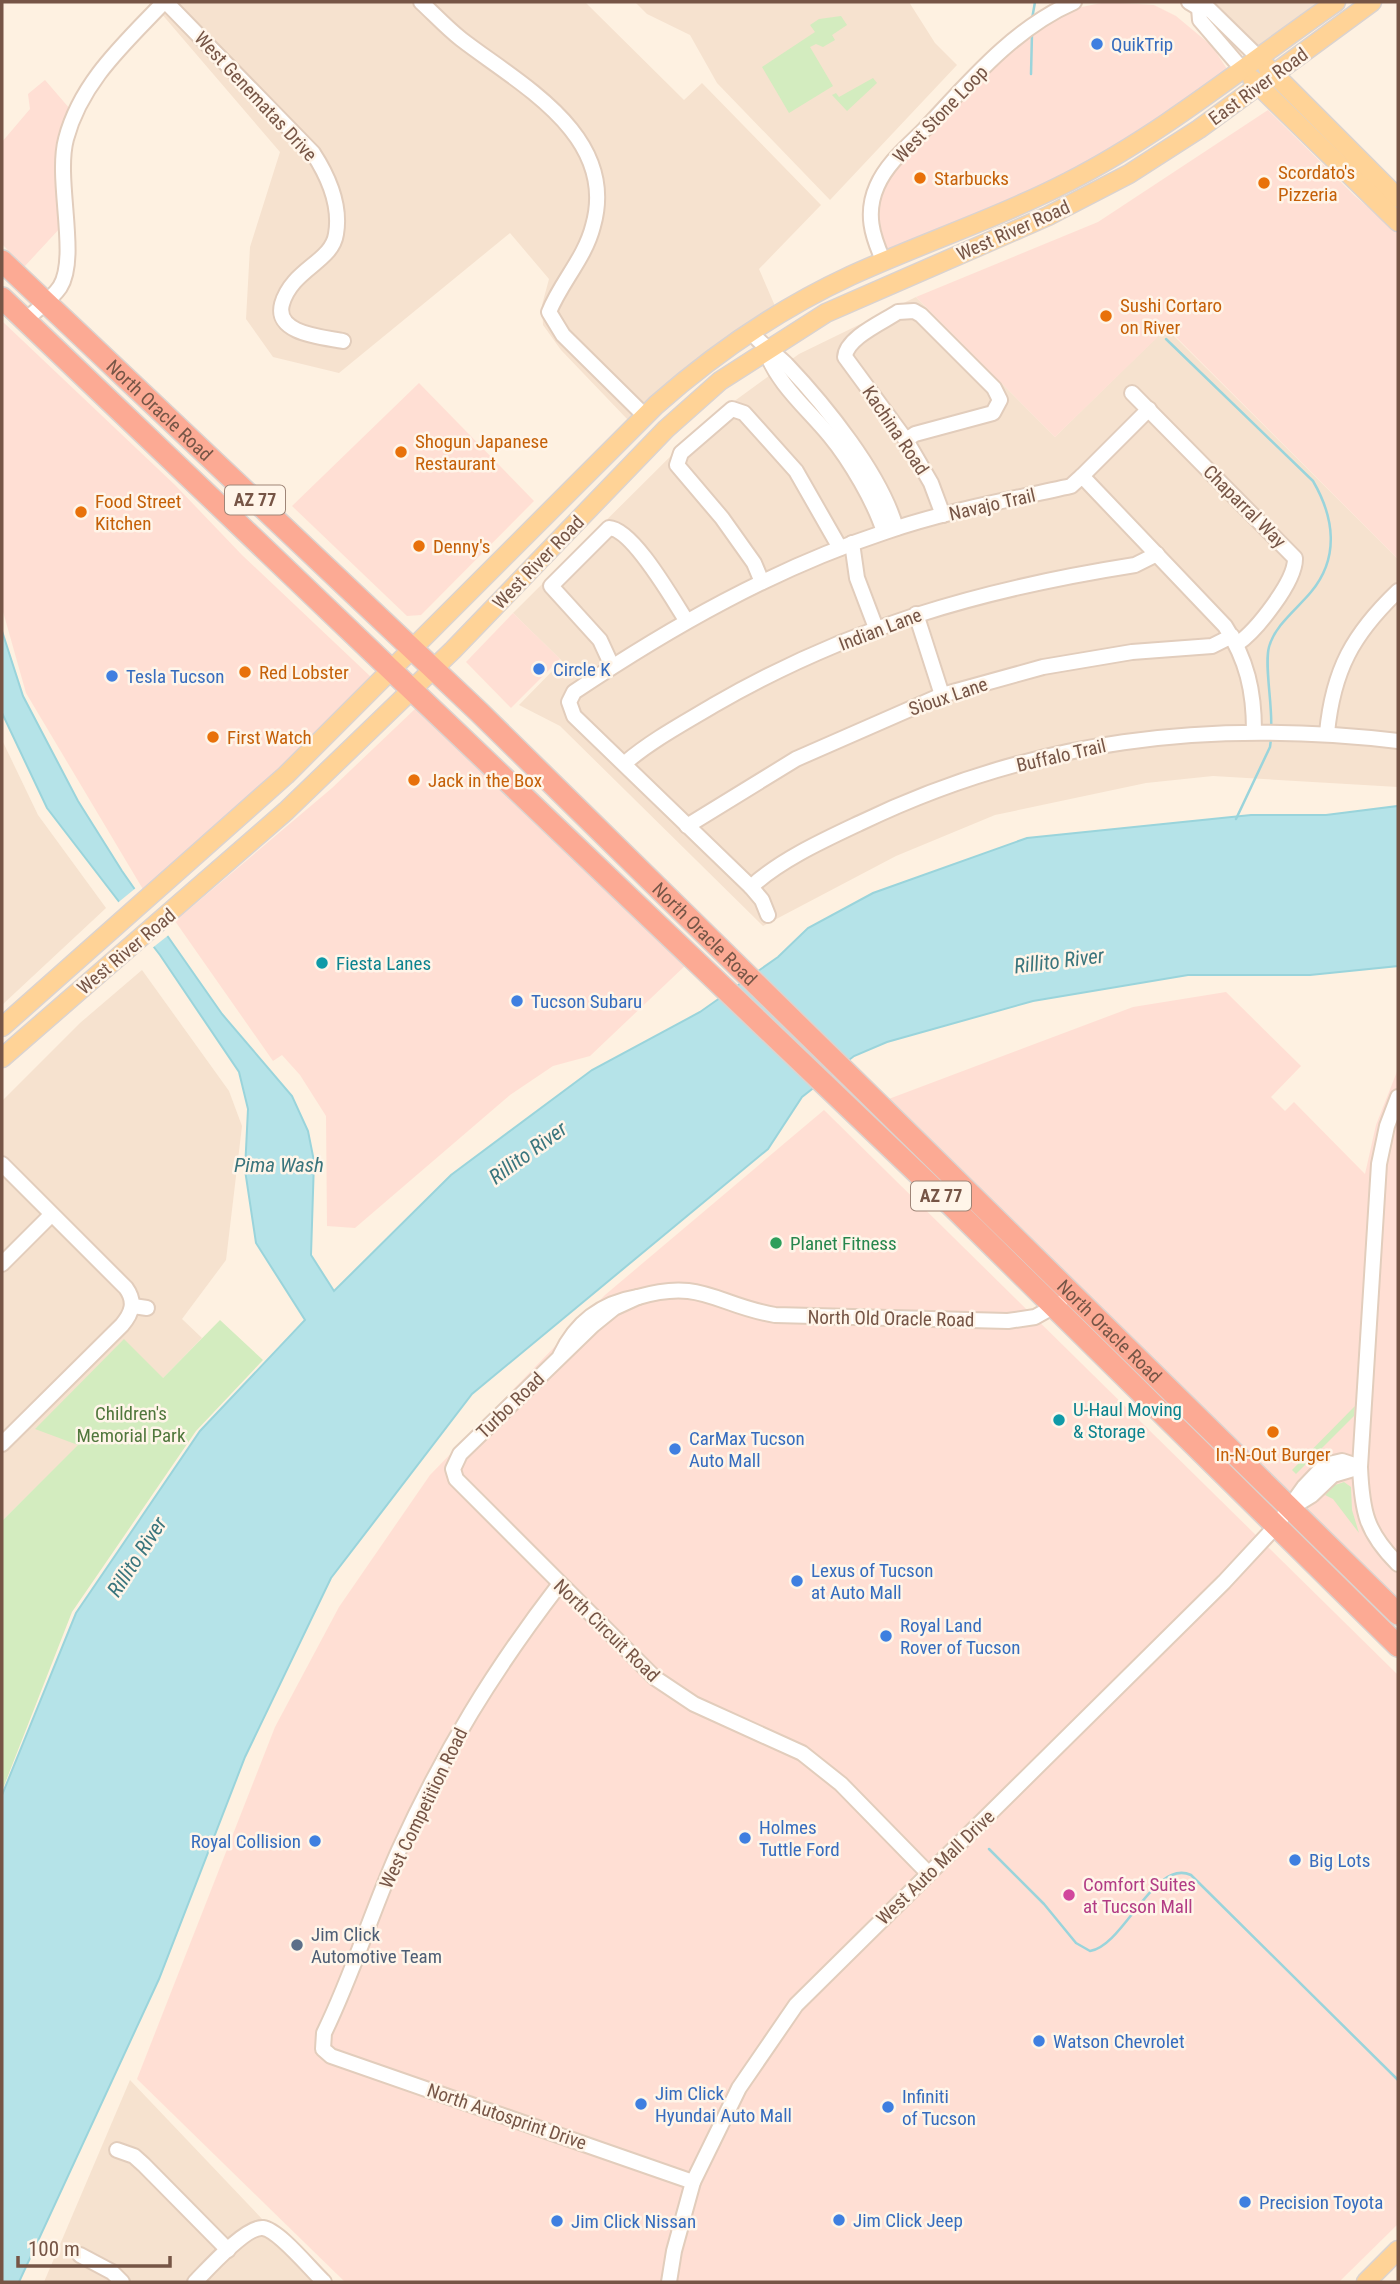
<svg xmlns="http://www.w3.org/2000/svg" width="1400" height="2284" viewBox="0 0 1400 2284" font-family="'Roboto Condensed',sans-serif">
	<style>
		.residential { fill: #f6e2cf }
		.commercial { fill: #ffdfd4 }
		.green { fill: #d3ecbf }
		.water { fill: #b5e3e8; stroke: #9ad4db; stroke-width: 2 }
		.pier { fill: #fef1e1 }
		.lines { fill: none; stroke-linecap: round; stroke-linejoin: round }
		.stream { stroke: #9ad4db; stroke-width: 2.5 }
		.minor-casing { stroke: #e2cdbc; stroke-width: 18 }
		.major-casing { stroke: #dbd3cf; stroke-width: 21 }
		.highway-casing { stroke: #dbd3cf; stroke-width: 24 }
		.minor { stroke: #fff; stroke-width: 14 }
		.major { stroke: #ffd397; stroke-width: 18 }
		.highway { stroke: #fcaa94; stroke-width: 21 }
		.shop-dot { fill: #3f7fe0; stroke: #fff5e9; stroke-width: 2.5 }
		.food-dot { fill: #e8710a; stroke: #fff5e9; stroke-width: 2.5 }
		.culture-dot { fill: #0f9aa8; stroke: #fff5e9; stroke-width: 2.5 }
		.leisure-dot { fill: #2e9e5b; stroke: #fff5e9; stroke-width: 2.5 }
		.hotel-dot { fill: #d1479c; stroke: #fff5e9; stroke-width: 2.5 }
		.service-dot { fill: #5c6f8a; stroke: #fff5e9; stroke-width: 2.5 }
		.labels { text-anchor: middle; stroke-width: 5; stroke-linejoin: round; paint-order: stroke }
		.shield { fill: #fff5e9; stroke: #9f8577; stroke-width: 2 }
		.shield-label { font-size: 18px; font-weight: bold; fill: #765546 }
		.shop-label { font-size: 19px; fill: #366cbe; stroke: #fff5e9; text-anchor: start }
		.street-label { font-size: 19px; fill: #765546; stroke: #fff5e9 }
		.food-label { font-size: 19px; fill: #c56008; stroke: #fff5e9; text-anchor: start }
		.culture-label { font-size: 19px; fill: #0d838f; stroke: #fff5e9; text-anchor: start }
		.leisure-label { font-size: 19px; fill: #27864d; stroke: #fff5e9; text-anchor: start }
		.park-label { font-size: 19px; fill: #50773c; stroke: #fff5e9 }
		.hotel-label { font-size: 19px; fill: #b23c85; stroke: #fff5e9; text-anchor: start }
		.service-label { font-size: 19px; fill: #4e5e75; stroke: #fff5e9; text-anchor: start }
		.water-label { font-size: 21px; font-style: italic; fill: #3a757d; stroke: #fff5e9 }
	</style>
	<rect width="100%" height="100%" fill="#fef1e1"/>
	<!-- residential -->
	<g class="residential">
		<polygon points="157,2 585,2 684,100 702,83 821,205 759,269 775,306 703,355 628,420 561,350 543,325 542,305 549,279 510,233 339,373 273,357 246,319 250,247 280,152 154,5"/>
		<polygon points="635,2 909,2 935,43 957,65 830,200 717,83 690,35 647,14"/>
		<polygon points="1206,2 1319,2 1259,47"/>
		<polygon points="916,297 1055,437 1166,328 1398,559 1398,787 1213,776 1146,783 995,815 896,856 763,926 560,726 519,705 562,661 513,613 703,424 799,354"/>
		<polygon points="2,740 38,815 106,908 2,1005"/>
		<polygon points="142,970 229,1091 242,1126 226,1260 182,1319 202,1338 163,1378 36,1428 79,1445 2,1521 2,1101 80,1023"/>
		<polygon points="130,2080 322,2282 44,2282"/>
	</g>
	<!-- commercial -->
	<g class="commercial">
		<polygon points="1106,2 1154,5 1176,16 1212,46 1227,69 1151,124 1084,164 1030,191 888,250 878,224 878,204 887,181 907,156 1005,56 1043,24 1062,11"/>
		<polygon points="45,80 70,109 56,164 56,199 61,227 24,267 2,244 2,142 30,109 28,94"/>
		<polygon points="1268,110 1355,196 1398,233 1398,559 1167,328 1055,437 916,297 1098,222"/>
		<polygon points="2,321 175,485 242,555 371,677 291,759 144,891 26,693 2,608"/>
		<polygon points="419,383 534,501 421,615 407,616 292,506"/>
		<polygon points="513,613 560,659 511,708 466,662"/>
		<polygon points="416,708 688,963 590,1056 553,1066 510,1095 355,1228 327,1226 326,1116 300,1075 282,1055 273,1061 175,921 332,788"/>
		<polygon points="1226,992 1301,1066 1271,1097 1285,1111 1294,1102 1365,1174 1376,1125 1398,1069 1398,1601 886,1100 1133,1007"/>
		<polygon points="824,1110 1398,1675 1398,2224 1339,2282 345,2282 137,2079 275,1727 339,1607 430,1475 605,1295"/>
	</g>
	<!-- green -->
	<g class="green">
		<polygon points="841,16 847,25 832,35 835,40 823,47 816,44 810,47 833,86 789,113 762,67 815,32 810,25 819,19"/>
		<polygon points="873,78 877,83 847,111 832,95 836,93 839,97"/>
		<polygon points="220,1320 263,1360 196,1431 72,1612 2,1791 2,1521 78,1445 35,1429 124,1339 163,1378"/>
		<polygon points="1355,1406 1354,1416 1296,1474 1292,1470"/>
		<polygon points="1344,1482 1351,1487 1352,1510 1359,1533 1333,1499 1325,1495 1335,1485"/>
	</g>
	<!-- water -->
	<polygon class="water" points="2,631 23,696 78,801 122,871 222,1014 292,1096 308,1131 314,1161 311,1255 334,1291 451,1175 592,1070 700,1012 778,957 808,928 873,893 1027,838 1251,815 1326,815 1398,806 1398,966 1310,975 1188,975 1033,1001 887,1042 854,1056 802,1097 768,1149 472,1394 331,1578 245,1757 159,1979 19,2282 2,2282 2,1795 76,1613 200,1431 305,1320 256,1243 245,1170 248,1109 239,1072 160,955 47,808 2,713"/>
	<!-- pier -->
	<polygon class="pier" points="137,887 170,934 151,949 115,905"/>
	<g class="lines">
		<!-- stream -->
		<g class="stream">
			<polyline points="1032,19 1035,2"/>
			<polyline points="1031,74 1032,33"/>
			<path d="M1166,339l147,142c21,36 27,76 -2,111 -14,17 -36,33 -42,55 -5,18 4,60 2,82"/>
			<polyline points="1236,819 1270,747 1271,739"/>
			<path d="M989,1849l55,55 32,39 14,8c34,-5 64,-93 101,-76l207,205"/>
		</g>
		<defs>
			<g id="minor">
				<path d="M166,2l147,151c15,23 28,52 23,81 -4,28 -44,35 -54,70 -8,30 41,33 61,37"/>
				<path d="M421,2c13,12 26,26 40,37 58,45 158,96 132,187 -8,32 -32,56 -44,86l14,23 82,81"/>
				<polyline points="1189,2 1199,8 1208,8 1258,57"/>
				<polyline points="1199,8 1200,20 1242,69"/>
				<path d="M884,262c-12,-26 -19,-49 -7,-76 10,-23 31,-40 48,-57 44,-47 89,-101 149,-127"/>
				<path d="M25,321c11,-11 27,-22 35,-34 19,-30 -5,-107 6,-148 15,-57 58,-95 98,-137"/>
				<path d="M751,332c11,14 23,20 35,32 39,41 95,110 110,164"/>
				<path d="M765,349c12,35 42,59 65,87 20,24 45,67 54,96"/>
				<path d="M1132,393l163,165c1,23 -39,73 -58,86"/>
				<path d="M906,440l9,-6 78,-21 7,-13 -6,-12 -73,-73 -7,-4 -16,1c-15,10 -52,26 -53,45l61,83 25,43 12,32"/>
				<polyline points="1082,476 1149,409"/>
				<polyline points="852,543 857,578 876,628"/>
				<polyline points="762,582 754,563 722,518 677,465 681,453 732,409 744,413 796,471 840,548"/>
				<polyline points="916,614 942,695"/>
				<path d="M612,666l-12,-26 -49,-54 58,-58c24,1 64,72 77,92"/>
				<path d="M1327,733c6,-63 26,-99 71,-142"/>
				<path d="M625,763c27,-23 59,-40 89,-58 135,-78 268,-116 421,-140l22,-11"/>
				<polyline points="687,826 796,759 942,695 1043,667 1132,652 1212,646 1232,636"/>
				<path d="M751,887c29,-27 73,-47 109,-64 174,-84 349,-104 538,-82"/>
				<path d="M768,915l-6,-15 -11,-13 -177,-171 -5,-14 5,-10c97,-65 199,-123 311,-160 60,-21 124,-32 186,-46l11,-10 143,150c22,34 29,65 29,105"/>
				<path d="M1398,1097l-11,29 -8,38 -19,303c2,45 6,65 38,97"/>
				<path d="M2,1164l124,124c10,14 6,25 -4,37l-120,119"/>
				<polyline points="2,1264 51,1215"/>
				<path d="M638,1297c64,-19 78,8 137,18l233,6 27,-4 25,-14"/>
				<polyline points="133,1306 147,1308"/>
				<path d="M560,1356c16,-34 42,-53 78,-59l-24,11 -21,17 -133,129 -7,15 3,10 199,199 39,26 108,49 39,31 87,89"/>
				<polyline points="1294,1506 1312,1495 1333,1475 1360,1467"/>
				<path d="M559,1585c-66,86 -115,166 -160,265 -27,60 -46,124 -75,183l-1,16 8,7 362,126"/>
				<polyline points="117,2150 134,2156 144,2165 228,2250"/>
				<polyline points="80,2255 112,2272 122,2282"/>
				<path d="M195,2282c12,-12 51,-56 68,-54 16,2 48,42 61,54"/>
				<polyline points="669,2282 674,2251 693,2182 739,2088 796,2005 1224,1582 1276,1526 1304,1487 1325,1465 1342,1461 1360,1467"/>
			</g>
			<g id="major">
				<polyline points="1267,67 1398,198"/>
				<polyline points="1252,79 1398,222"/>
				<path d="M2,1027l284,-252 370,-370c59,-52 123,-96 194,-129 72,-33 148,-58 218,-94 96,-49 180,-119 268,-180"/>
				<polyline points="2,1058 286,811 453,650 666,429 720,381 826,313 1048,216 1129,174 1199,129 1372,2"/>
				<polyline points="1366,2282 1398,2250"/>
			</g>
			<g id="highway">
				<path id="s1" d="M2,261l477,451 919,902"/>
				<polyline points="2,298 954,1208 1398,1646"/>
			</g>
		</defs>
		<!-- minor casing -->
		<use href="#minor" class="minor-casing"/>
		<!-- major casing -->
		<use href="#major" class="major-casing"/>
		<!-- highway casing -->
		<use href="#highway" class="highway-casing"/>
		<!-- minor -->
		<use href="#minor" class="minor"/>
		<!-- major -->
		<use href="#major" class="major"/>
		<!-- highway -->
		<use href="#highway" class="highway"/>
	</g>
	<!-- markers -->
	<g class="shop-dot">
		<circle cx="1097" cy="44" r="7"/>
		<circle cx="539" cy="669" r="7"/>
		<circle cx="112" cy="676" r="7"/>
		<circle cx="517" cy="1001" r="7"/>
		<circle cx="675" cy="1449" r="7"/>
		<circle cx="797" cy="1581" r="7"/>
		<circle cx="886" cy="1636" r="7"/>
		<circle cx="745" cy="1838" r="7"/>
		<circle cx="315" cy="1841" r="7"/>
		<circle cx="1295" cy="1860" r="7"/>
		<circle cx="1039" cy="2041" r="7"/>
		<circle cx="641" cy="2104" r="7"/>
		<circle cx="888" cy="2107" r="7"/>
		<circle cx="1245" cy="2202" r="7"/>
		<circle cx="839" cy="2220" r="7"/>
		<circle cx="557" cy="2221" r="7"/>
	</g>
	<g class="food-dot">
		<circle cx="920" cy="178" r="7"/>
		<circle cx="1264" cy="183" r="7"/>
		<circle cx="1106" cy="316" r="7"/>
		<circle cx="401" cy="452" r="7"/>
		<circle cx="81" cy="512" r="7"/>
		<circle cx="419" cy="546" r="7"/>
		<circle cx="245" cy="672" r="7"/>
		<circle cx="213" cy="737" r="7"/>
		<circle cx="414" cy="780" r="7"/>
		<circle cx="1273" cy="1432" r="7"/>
	</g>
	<g class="culture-dot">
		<circle cx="322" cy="963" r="7"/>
		<circle cx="1059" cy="1420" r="7"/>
	</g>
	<circle class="leisure-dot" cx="776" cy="1243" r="7"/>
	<circle class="hotel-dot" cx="1069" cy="1895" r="7"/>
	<circle class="service-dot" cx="297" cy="1945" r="7"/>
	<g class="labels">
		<!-- shield labels -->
		<g class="shield">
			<rect x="225" y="485.5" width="60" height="29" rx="5"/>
			<rect x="911" y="1181.5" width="60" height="29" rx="5"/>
		</g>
		<g class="shield-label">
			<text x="255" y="506">AZ 77</text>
			<text x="941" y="1202">AZ 77</text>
		</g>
		<!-- shop labels -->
		<g class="shop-label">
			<text x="1111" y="51">QuikTrip</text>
			<text x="553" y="676">Circle K</text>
			<text x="126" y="683">Tesla Tucson</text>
			<text x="531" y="1008">Tucson Subaru</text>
			<text x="689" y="1445">CarMax Tucson<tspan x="689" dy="22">Auto Mall</tspan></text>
			<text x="811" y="1577">Lexus of Tucson<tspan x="811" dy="22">at Auto Mall</tspan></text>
			<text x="900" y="1632">Royal Land<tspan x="900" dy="22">Rover of Tucson</tspan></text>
			<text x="759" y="1834">Holmes<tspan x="759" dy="22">Tuttle Ford</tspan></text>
			<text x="301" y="1848" text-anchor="end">Royal Collision</text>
			<text x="1309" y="1867">Big Lots</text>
			<text x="1053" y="2048">Watson Chevrolet</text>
			<text x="655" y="2100">Jim Click<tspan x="655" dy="22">Hyundai Auto Mall</tspan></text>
			<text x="902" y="2103">Infiniti<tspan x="902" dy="22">of Tucson</tspan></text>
			<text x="1259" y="2209">Precision Toyota</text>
			<text x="853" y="2227">Jim Click Jeep</text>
			<text x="571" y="2228">Jim Click Nissan</text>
		</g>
		<!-- street labels -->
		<g class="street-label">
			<text transform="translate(1258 86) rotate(-36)" y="7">East River Road</text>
			<text transform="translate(256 96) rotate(47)" y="7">West Genematas Drive</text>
			<text transform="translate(940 114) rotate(-46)" y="7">West Stone Loop</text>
			<text transform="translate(1013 230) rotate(-24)" y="7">West River Road</text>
			<text dy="7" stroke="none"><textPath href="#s1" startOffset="217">North Oracle Road</textPath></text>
			<text transform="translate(896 430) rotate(56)" y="7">Kachina Road</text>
			<text transform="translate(992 504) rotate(-13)" y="7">Navajo Trail</text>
			<text transform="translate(1245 506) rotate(45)" y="7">Chaparral Way</text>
			<text transform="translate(538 562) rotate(-46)" y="7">West River Road</text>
			<text transform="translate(880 629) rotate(-21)" y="7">Indian Lane</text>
			<text transform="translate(948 696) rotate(-19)" y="7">Sioux Lane</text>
			<text transform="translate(1061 755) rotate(-13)" y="7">Buffalo Trail</text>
			<text dy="7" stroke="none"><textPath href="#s1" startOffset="973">North Oracle Road</textPath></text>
			<text transform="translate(126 951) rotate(-40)" y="7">West River Road</text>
			<text transform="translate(891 1318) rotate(1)" y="7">North Old Oracle Road</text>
			<text dy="7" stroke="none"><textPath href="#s1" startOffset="1540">North Oracle Road</textPath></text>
			<text transform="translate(510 1405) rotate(-44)" y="7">Turbo Road</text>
			<text transform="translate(607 1630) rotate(44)" y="7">North Circuit Road</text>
			<text transform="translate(423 1808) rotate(-64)" y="7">West Competition Road</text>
			<text transform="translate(935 1867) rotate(-44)" y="7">West Auto Mall Drive</text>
			<text transform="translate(507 2116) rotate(19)" y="7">North Autosprint Drive</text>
		</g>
		<!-- food labels -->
		<g class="food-label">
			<text x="1278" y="179">Scordato's<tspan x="1278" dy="22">Pizzeria</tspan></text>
			<text x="934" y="185">Starbucks</text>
			<text x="1120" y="312">Sushi Cortaro<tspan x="1120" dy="22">on River</tspan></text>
			<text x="415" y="448">Shogun Japanese<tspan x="415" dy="22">Restaurant</tspan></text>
			<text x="95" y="508">Food Street<tspan x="95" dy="22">Kitchen</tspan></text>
			<text x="433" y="553">Denny's</text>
			<text x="259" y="679">Red Lobster</text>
			<text x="227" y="744">First Watch</text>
			<text x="428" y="787">Jack in the Box</text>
			<text x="1273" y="1461" text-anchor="middle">In-N-Out Burger</text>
		</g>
		<!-- culture labels -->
		<g class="culture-label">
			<text x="336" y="970">Fiesta Lanes</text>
			<text x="1073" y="1416">U-Haul Moving<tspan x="1073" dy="22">&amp; Storage</tspan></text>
		</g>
		<!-- leisure labels -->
		<g class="leisure-label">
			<text x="790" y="1250">Planet Fitness</text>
		</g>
		<!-- park labels -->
		<g class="park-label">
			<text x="131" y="1420">Children's<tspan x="131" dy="22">Memorial Park</tspan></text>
		</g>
		<!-- hotel labels -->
		<g class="hotel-label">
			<text x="1083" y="1891">Comfort Suites<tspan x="1083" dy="22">at Tucson Mall</tspan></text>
		</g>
		<!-- service labels -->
		<g class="service-label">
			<text x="311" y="1941">Jim Click<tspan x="311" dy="22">Automotive Team</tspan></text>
		</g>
		<!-- water labels -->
		<g class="water-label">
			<text transform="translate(1059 961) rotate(-7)" y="7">Rillito River</text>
			<text transform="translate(528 1153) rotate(-36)" y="7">Rillito River</text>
			<text x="279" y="1172">Pima Wash</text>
			<text transform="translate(137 1557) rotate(-57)" y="7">Rillito River</text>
		</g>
	</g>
	<!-- border -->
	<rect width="1400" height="2284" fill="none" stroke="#765546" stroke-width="7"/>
	<!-- scale -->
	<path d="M18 2256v10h152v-10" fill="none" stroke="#765546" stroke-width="3.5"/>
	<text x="28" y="2256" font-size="21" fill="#765546" stroke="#fff5e9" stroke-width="5" paint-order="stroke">100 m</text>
</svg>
